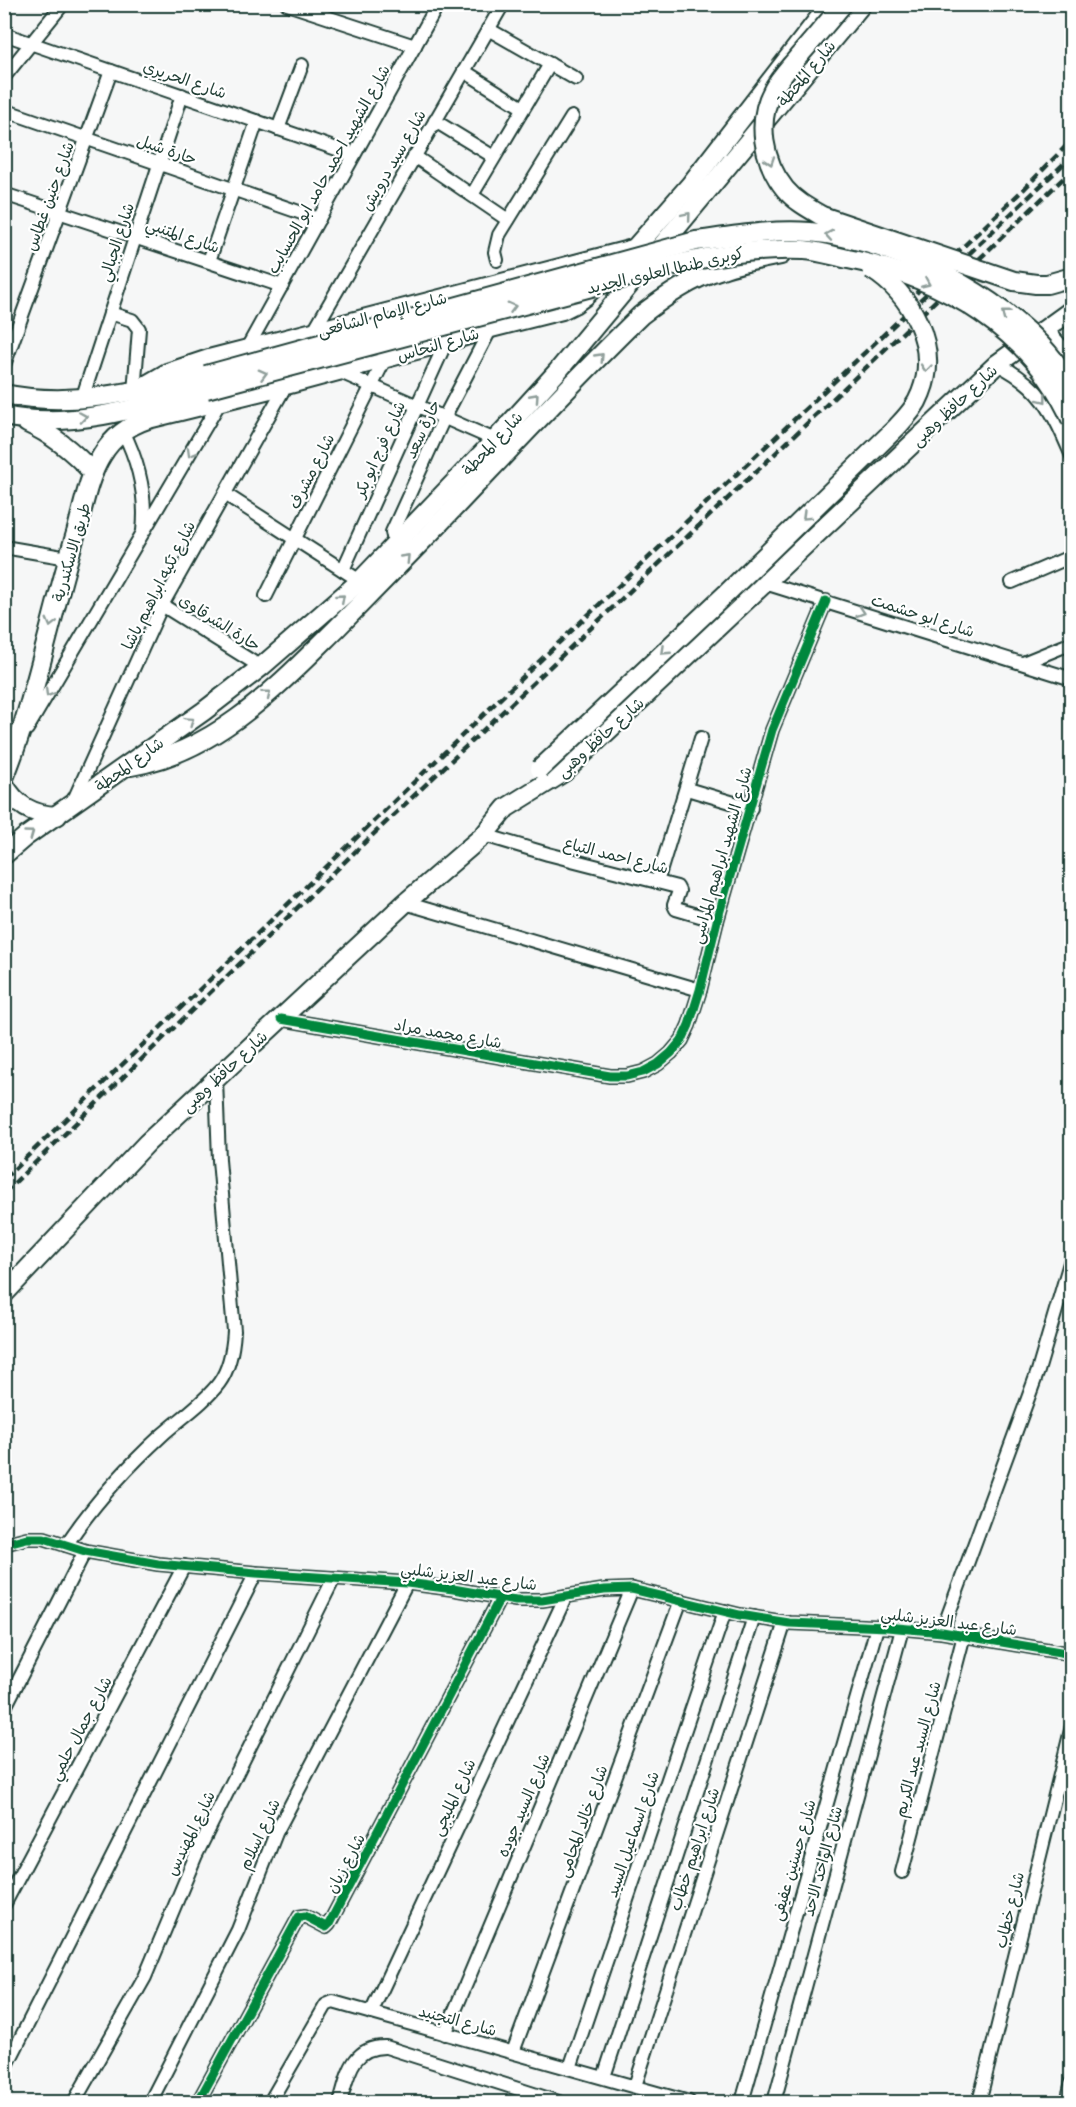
<svg xmlns="http://www.w3.org/2000/svg" width="1076" height="2107" viewBox="0 0 1076 2107" font-family="Delius,'Playpen Sans Arabic',sans-serif">
	<style>
		.lines { fill: none; stroke-linecap: round; stroke-linejoin: round }
		.minor-casing { stroke: #1f3d34; stroke-width: 16 }
		.secondary-casing { stroke: #1f3d34; stroke-width: 22 }
		.minor { stroke: #fff; stroke-width: 12 }
		.secondary { stroke: #fff; stroke-width: 18 }
		.rail { stroke: #1f3d34; stroke-width: 4.5; stroke-dasharray: 9 4.5; stroke-linecap: butt }
		.secondary-bridge-casing { stroke: #1f3d34; stroke-width: 22; stroke-linecap: butt }
		.secondary-bridge { stroke: #fff; stroke-width: 18 }
		.cycleway-casing { stroke: #fff; stroke-width: 13 }
		.cycleway { stroke: #00873e; stroke-width: 9 }
		.oneway { stroke: #8f9e9a }
		.labels { text-anchor: middle; stroke-width: 4.5; stroke-linejoin: round; paint-order: stroke }
		.street-label { font-size: 16px; fill: #1f3d34; stroke: #fff }
	</style>
	<rect width="100%" height="100%" fill="#f6f7f7"/>
	<filter id="ink" filterUnits="userSpaceOnUse"><feTurbulence type="fractalNoise" baseFrequency=".0167" numOctaves="2"/><feDisplacementMap in="SourceGraphic" scale="12" xChannelSelector="R" yChannelSelector="G"/><feConvolveMatrix kernelMatrix="1 2 1 2 8 2 1 2 1" color-interpolation-filters="sRGB"/></filter>
	<g filter="url(#ink)">
		<g class="lines">
			<defs>
				<g id="minor">
					<polyline points="287,4 415,46"/>
					<polyline points="488,29 576,79"/>
					<polyline points="4,34 354,155"/>
					<polyline points="464,71 523,108"/>
					<polyline points="4,77 63,4"/>
					<polyline points="4,110 319,219"/>
					<polyline points="435,121 494,157"/>
					<polyline points="278,129 302,65"/>
					<polyline points="414,156 508,220"/>
					<polyline points="4,194 282,286"/>
					<polyline points="472,195 550,64"/>
					<polyline points="497,260 495,252 499,235 572,117"/>
					<polyline points="209,261 257,121"/>
					<polyline points="110,313 132,320 139,329 134,392"/>
					<polyline points="1046,328 1064,349 1072,362"/>
					<polyline points="313,332 503,4"/>
					<polyline points="246,350 438,4"/>
					<path d="M997,364c45,22 56,48 75,92"/>
					<polyline points="4,365 111,71"/>
					<polyline points="338,371 495,440"/>
					<polyline points="82,399 182,95"/>
					<path d="M123,431c16,32 24,64 20,100"/>
					<polyline points="225,494 360,581"/>
					<polyline points="395,546 392,532 444,418 491,328"/>
					<polyline points="4,547 68,558"/>
					<polyline points="343,570 446,342"/>
					<polyline points="1012,582 1072,556"/>
					<polyline points="765,583 1072,679"/>
					<polyline points="266,596 385,359"/>
					<polyline points="162,605 261,667"/>
					<polyline points="1023,663 1072,643"/>
					<polyline points="27,729 220,402"/>
					<polyline points="687,789 751,808"/>
					<polyline points="73,802 162,605 286,385"/>
					<polyline points="484,835 548,854 677,887 679,891 674,905 676,909 717,921"/>
					<polyline points="657,882 701,738"/>
					<polyline points="405,903 700,990"/>
					<polyline points="281,1019 610,1076 627,1076 643,1072 658,1064 671,1053 682,1040 689,1025 700,990 717,921 772,730 826,601"/>
					<polyline points="4,1544 27,1538 44,1538 85,1551 158,1564 256,1573 407,1583 453,1589 516,1600 542,1600 604,1590 632,1589 740,1615 789,1623 887,1627 942,1632 1072,1654"/>
					<path d="M66,1545c28,-42 59,-76 96,-110 19,-17 42,-32 57,-52 11,-15 14,-35 15,-52l-15,-171 -3,-81"/>
					<polyline points="942,1632 1038,1371 1072,1256"/>
					<polyline points="4,1709 85,1551"/>
					<polyline points="902,1872 964,1635"/>
					<polyline points="4,1905 184,1566"/>
					<polyline points="371,2013 566,1596"/>
					<polyline points="445,2034 632,1589"/>
					<polyline points="513,2052 681,1600"/>
					<polyline points="570,2068 725,1611"/>
					<polyline points="4,2071 256,1573"/>
					<polyline points="604,2077 754,1617"/>
					<polyline points="635,2086 785,1622"/>
					<polyline points="74,2102 145,1977 196,1855 334,1578"/>
					<polyline points="150,2102 238,1930 276,1833 407,1583"/>
					<polyline points="198,2102 299,1917 305,1916 326,1927 329,1924 500,1598"/>
					<polyline points="270,2102 326,2005 333,2002 689,2102"/>
					<path d="M340,2102c8,-26 11,-56 46,-55l173,55"/>
					<polyline points="742,2102 877,1627"/>
					<polyline points="774,2102 902,1629"/>
					<polyline points="979,2102 1072,1726"/>
					<polyline points="1067,2102 1072,2081"/>
				</g>
				<g id="secondary">
					<polyline points="134,392 167,373 209,359 633,249"/>
					<path d="M4,394c69,14 135,-3 202,-19"/>
					<path d="M4,416c65,14 140,-9 202,-27"/>
					<path d="M27,423c27,12 47,29 66,50"/>
					<path d="M131,766c85,-14 147,-80 205,-137 32,-33 64,-65 96,-98 69,-72 137,-146 209,-216 25,-19 51,-37 81,-46 19,-7 39,-10 59,-14"/>
					<path d="M4,778c32,-79 47,-164 72,-245 7,-25 12,-56 26,-78 11,-18 25,-29 46,-36l138,-34 160,-43 45,-14 71,-18 12,-6 11,-8 50,-48 55,-63 140,-181"/>
					<path d="M4,784c12,22 29,31 53,32"/>
					<polyline points="4,855 25,837 204,711 261,667 360,581 495,440 557,372 862,4"/>
					<polyline points="4,1294 147,1143 405,903 484,835 506,808 564,772 997,364 1072,310"/>
				</g>
			</defs>
			<!-- minor casing -->
			<use href="#minor" class="minor-casing"/>
			<!-- secondary casing -->
			<use href="#secondary" class="secondary-casing"/>
			<!-- minor -->
			<use href="#minor" class="minor"/>
			<!-- secondary -->
			<use href="#secondary" class="secondary"/>
			<!-- rail -->
			<g class="rail">
				<polyline points="908,304 922,286 1025,188 1072,140"/>
				<polyline points="4,1179 508,691 1072,156"/>
				<polyline points="4,1193 362,845 876,358 1072,170"/>
			</g>
			<defs>
				<g id="secondary-bridge">
					<path d="M843,4c-15,18 -30,36 -45,53 -8,10 -19,21 -25,33 -17,31 -10,72 12,99 10,12 23,19 37,27l192,65 22,3h11l25,-7"/>
					<path d="M206,375l490,-134c37,-5 77,-12 114,-9 88,7 222,75 262,157"/>
					<path d="M206,389l476,-126c40,-9 80,-15 122,-13 15,1 30,6 44,9 95,18 184,71 224,162"/>
					<path d="M540,769l188,-177 169,-165c9,-10 19,-20 24,-34 19,-47 -10,-99 -50,-124"/>
				</g>
			</defs>
			<!-- secondary-bridge casing -->
			<use href="#secondary-bridge" class="secondary-bridge-casing"/>
			<!-- secondary-bridge -->
			<use href="#secondary-bridge" class="secondary-bridge"/>
			<defs>
				<g id="cycleway">
					<polyline points="281,1019 610,1076 627,1076 643,1072 658,1064 671,1053 682,1040 689,1025 700,990 717,921 772,730 826,601"/>
					<polyline points="4,1544 27,1538 44,1538 85,1551 158,1564 256,1573 407,1583 453,1589 516,1600 542,1600 604,1590 632,1589 740,1615 789,1623 887,1627 942,1632 1072,1654"/>
					<polyline points="198,2102 299,1917 305,1916 326,1927 329,1924 500,1598"/>
				</g>
			</defs>
			<!-- cycleway casing -->
			<use href="#cycleway" class="cycleway-casing"/>
			<!-- cycleway -->
			<use href="#cycleway" class="cycleway"/>
		</g>
		<!-- one-way arrows -->
		<defs><path id="oneway-chevron" d="M-2-3.5L2.5 0L-2 3.5" fill="none" stroke-width="1.6" stroke-linecap="round" stroke-linejoin="round" transform="scale(1.5)"/></defs>
		<g class="oneway">
			<use href="#oneway-chevron" transform="translate(770 161) rotate(71)"/>
			<use href="#oneway-chevron" transform="translate(687 216) rotate(-50)"/>
			<use href="#oneway-chevron" transform="translate(829 235) rotate(-170)"/>
			<use href="#oneway-chevron" transform="translate(926 283) rotate(23)"/>
			<use href="#oneway-chevron" transform="translate(512 307) rotate(-15)"/>
			<use href="#oneway-chevron" transform="translate(1005 314) rotate(-141)"/>
			<use href="#oneway-chevron" transform="translate(600 357) rotate(-46)"/>
			<use href="#oneway-chevron" transform="translate(926 368) rotate(95)"/>
			<use href="#oneway-chevron" transform="translate(263 374) rotate(-15)"/>
			<use href="#oneway-chevron" transform="translate(535 397) rotate(-48)"/>
			<use href="#oneway-chevron" transform="translate(1043 399) rotate(52)"/>
			<use href="#oneway-chevron" transform="translate(83 417) rotate(-9)"/>
			<use href="#oneway-chevron" transform="translate(191 453) rotate(120)"/>
			<use href="#oneway-chevron" transform="translate(806 516) rotate(136)"/>
			<use href="#oneway-chevron" transform="translate(406 558) rotate(-46)"/>
			<use href="#oneway-chevron" transform="translate(341 598) rotate(-41)"/>
			<use href="#oneway-chevron" transform="translate(861 612) rotate(18)"/>
			<use href="#oneway-chevron" transform="translate(51 623) rotate(104)"/>
			<use href="#oneway-chevron" transform="translate(665 651) rotate(137)"/>
			<use href="#oneway-chevron" transform="translate(49 693) rotate(121)"/>
			<use href="#oneway-chevron" transform="translate(267 694) rotate(-39)"/>
			<use href="#oneway-chevron" transform="translate(190 721) rotate(-35)"/>
			<use href="#oneway-chevron" transform="translate(30 834) rotate(-36)"/>
		</g>
	</g>
	<g class="labels">
		<!-- street labels -->
		<g class="street-label">
			<text transform="translate(806 73) rotate(-50)" y="6">شارع المحطة</text>
			<text transform="translate(185 79) rotate(19)" y="6">شارع الحريري</text>
			<text transform="translate(167 149) rotate(19)" y="6">حارة شبل</text>
			<text transform="translate(393 160) rotate(-60)" y="6">شارع سيد درويش</text>
			<text transform="translate(328 169) rotate(-61)" y="6">شارع الشهيد احمد حامد ابو الحسايب</text>
			<text transform="translate(49 196) rotate(-70)" y="6">شارع حنين غطاس</text>
			<text transform="translate(183 235) rotate(19)" y="6">شارع المتنبي</text>
			<text transform="translate(116 242) rotate(-72)" y="6">شارع الجبالي</text>
			<text transform="translate(665 270) rotate(-13)" y="6">كوبرى طنطا العلوى الجديد</text>
			<text transform="translate(382 314) rotate(-15)" y="6">شارع الإمام الشافعى</text>
			<text transform="translate(438 344) rotate(-16)" y="6">شارع النحاس</text>
			<text transform="translate(954 405) rotate(-43)" y="6">شارع حافظ وهبى</text>
			<text transform="translate(422 429) rotate(-65)" y="6">حارة سعد</text>
			<text transform="translate(492 443) rotate(-47)" y="6">شارع المحطة</text>
			<text transform="translate(379 449) rotate(-66)" y="6">شارع فرج ابو بكر</text>
			<text transform="translate(311 471) rotate(-63)" y="6">شارع مشرف</text>
			<text transform="translate(71 552) rotate(-74)" y="6">طريق الاسكندرية</text>
			<text transform="translate(158 585) rotate(-63)" y="6">شارع تكيه ابراهيم باشا</text>
			<text transform="translate(923 615) rotate(18)" y="6">شارع ابو حشمت</text>
			<text transform="translate(220 622) rotate(32)" y="6">حارة الشرقاوى</text>
			<text transform="translate(600 737) rotate(-42)" y="6">شارع حافظ وهبى</text>
			<text transform="translate(129 764) rotate(-36)" y="6">شارع المحطة</text>
			<text transform="translate(616 855) rotate(14)" y="6">شارع احمد التباع</text>
			<text transform="translate(721 855) rotate(-74)" y="6">شارع الشهيد ابراهيم المراسى</text>
			<text transform="translate(448 1033) rotate(10)" y="6">شارع محمد مراد</text>
			<text transform="translate(224 1071) rotate(-43)" y="6">شارع حافظ وهبى</text>
			<text transform="translate(469 1576) rotate(7)" y="6">شارع عبد العزيز شلبي</text>
			<text transform="translate(949 1621) rotate(7)" y="6">شارع عبد العزيز شلبي</text>
			<text transform="translate(80 1728) rotate(-62)" y="6">شارع جمال حلمي</text>
			<text transform="translate(917 1749) rotate(-75)" y="6">شارع السيد عبد الكريم</text>
			<text transform="translate(453 1797) rotate(-65)" y="6">شارع المليجى</text>
			<text transform="translate(523 1805) rotate(-67)" y="6">شارع السيد جوده</text>
			<text transform="translate(582 1821) rotate(-70)" y="6">شارع خالد المحامى</text>
			<text transform="translate(190 1833) rotate(-64)" y="6">شارع المهندس</text>
			<text transform="translate(259 1834) rotate(-65)" y="6">شارع اسلام</text>
			<text transform="translate(632 1834) rotate(-71)" y="6">شارع اسماعيل السيد</text>
			<text transform="translate(694 1849) rotate(-72)" y="6">شارع ابراهيم خطاب</text>
			<text transform="translate(793 1860) rotate(-74)" y="6">شارع حسنين عفيفى</text>
			<text transform="translate(822 1861) rotate(-75)" y="6">شارع الواحد الاحد</text>
			<text transform="translate(345 1863) rotate(-62)" y="6">شارع زيان</text>
			<text transform="translate(1009 1910) rotate(-76)" y="6">شارع خطاب</text>
			<text transform="translate(458 2020) rotate(15)" y="6">شارع التجنيد</text>
		</g>
	</g>
	<!-- margin -->
	<rect width="1076" height="2107" fill="none" stroke="#fff" stroke-width="24"/>
	<rect x="12" y="12" width="1052" height="2083" fill="none" stroke="#1f3d34" stroke-width="2" filter="url(#ink)"/>
</svg>
